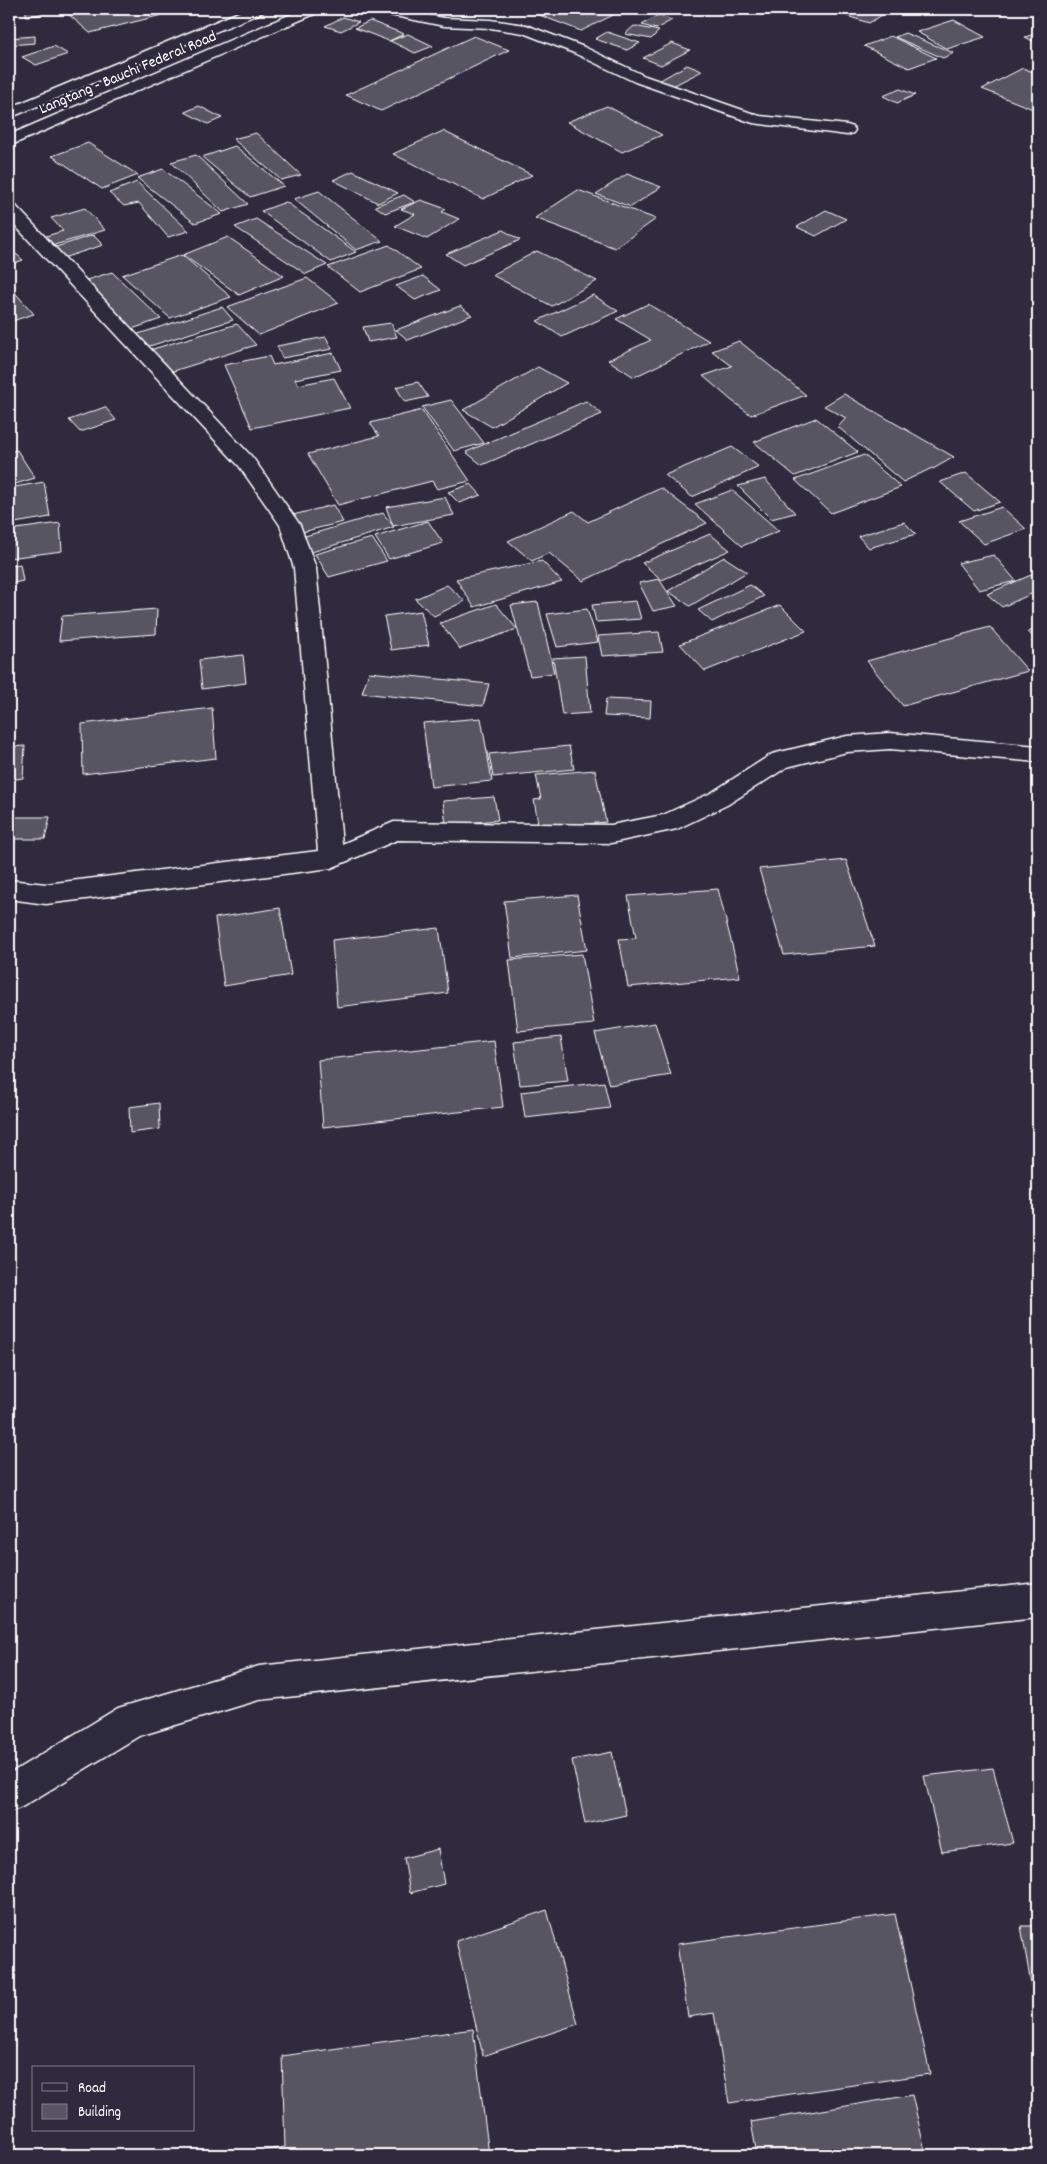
<svg xmlns="http://www.w3.org/2000/svg" width="1047" height="2164" viewBox="0 0 1047 2164" font-family="Dekko,sans-serif">
	<style>
		.building { fill: #595564; stroke: #fff }
		.lines { fill: none; stroke-linecap: round; stroke-linejoin: round }
		.minor-casing { stroke: #fff; stroke-width: 3 }
		.major-casing { stroke: #fff; stroke-width: 3 }
		.minor { fill: #2f2a3d; fill-rule: evenodd }
		.major { fill: #2f2a3d; fill-rule: evenodd }
		.labels { text-anchor: middle; stroke-width: 4.5; stroke-linejoin: round; paint-order: stroke }
		.far-street-label { font-size: 16px; fill: #fff; stroke: #2f2a3d }
	</style>
	<rect width="100%" height="100%" fill="#2f2a3d"/>
	<filter id="ink" filterUnits="userSpaceOnUse"><feTurbulence type="fractalNoise" baseFrequency=".02" numOctaves="2"/><feDisplacementMap in="SourceGraphic" scale="10" xChannelSelector="R" yChannelSelector="G"/><feConvolveMatrix kernelMatrix="1 2 1 2 8 2 1 2 1" color-interpolation-filters="sRGB"/></filter>
	<g filter="url(#ink)">
		<!-- building -->
		<g class="building">
			<polygon points="26,9 40,9 40,15 26,16"/>
			<polygon points="88,9 155,9 162,15 90,33 68,14"/>
			<polygon points="542,9 625,9 581,31 534,13"/>
			<polygon points="825,9 892,9 869,23"/>
			<polygon points="658,15 672,20 656,29 642,25"/>
			<polygon points="343,17 359,22 341,31 325,26"/>
			<polygon points="954,20 985,37 947,49 917,32"/>
			<polygon points="370,21 404,34 389,41 355,28"/>
			<polygon points="634,26 659,31 651,39 625,34"/>
			<polygon points="607,32 640,43 627,50 595,39"/>
			<polygon points="905,33 954,53 943,58 895,37"/>
			<polygon points="1038,33 1038,44 1025,37"/>
			<polygon points="408,34 433,46 415,53 390,41"/>
			<polygon points="35,36 35,43 9,45 9,38"/>
			<polygon points="474,36 509,50 381,111 346,95"/>
			<polygon points="891,36 936,58 909,68 864,46"/>
			<polygon points="672,43 690,50 661,65 643,58"/>
			<polygon points="54,46 68,54 36,65 22,57"/>
			<polygon points="687,65 702,71 669,88 655,83"/>
			<polygon points="1023,68 1038,74 1038,111 982,89"/>
			<polygon points="900,89 915,95 897,103 883,96"/>
			<polygon points="199,106 222,118 208,124 185,112"/>
			<polygon points="607,106 662,135 622,152 567,122"/>
			<polygon points="443,131 532,175 483,199 393,154"/>
			<polygon points="256,133 301,175 281,180 233,139"/>
			<polygon points="88,143 138,175 102,189 52,156"/>
			<polygon points="235,146 284,186 250,197 202,157"/>
			<polygon points="196,155 248,204 223,212 171,162"/>
			<polygon points="163,169 222,214 195,223 137,178"/>
			<polygon points="353,171 398,193 378,203 333,180"/>
			<polygon points="627,174 661,187 631,207 596,194"/>
			<polygon points="137,182 189,231 168,237 139,203 124,206 109,193"/>
			<polygon points="578,190 656,219 615,248 535,218"/>
			<polygon points="319,191 382,241 356,250 294,199"/>
			<polygon points="404,195 415,202 385,213 375,206"/>
			<polygon points="421,200 446,209 442,212 459,219 427,239 395,226 415,214 401,209"/>
			<polygon points="286,202 356,252 331,262 261,211"/>
			<polygon points="85,208 105,230 51,246 43,237 63,231 51,218"/>
			<polygon points="826,210 846,219 816,236 797,227"/>
			<polygon points="256,219 327,265 306,274 235,227"/>
			<polygon points="503,230 520,240 463,265 446,254"/>
			<polygon points="93,235 103,245 60,259 50,249"/>
			<polygon points="228,237 284,276 239,295 183,255"/>
			<polygon points="389,245 421,269 360,292 328,267"/>
			<polygon points="9,248 23,260 9,265"/>
			<polygon points="537,251 597,281 552,306 492,275"/>
			<polygon points="182,255 231,297 170,318 122,275"/>
			<polygon points="112,272 161,319 129,330 80,282"/>
			<polygon points="423,276 441,290 415,300 396,286"/>
			<polygon points="307,278 339,303 259,335 227,307"/>
			<polygon points="9,286 34,314 9,322"/>
			<polygon points="593,295 618,311 562,337 537,321"/>
			<polygon points="648,304 709,341 634,377 608,360 651,340 616,319"/>
			<polygon points="460,306 472,315 408,340 396,330"/>
			<polygon points="222,307 233,320 143,348 132,336"/>
			<polygon points="391,323 397,337 368,342 363,327"/>
			<polygon points="237,324 256,345 164,374 146,351"/>
			<polygon points="326,337 332,349 282,358 277,346"/>
			<polygon points="739,341 806,395 751,415 731,400 703,376 732,366 712,351"/>
			<polygon points="333,353 341,370 295,379 298,385 334,378 350,408 252,428 224,365 269,356 273,365"/>
			<polygon points="538,367 567,383 492,427 463,410"/>
			<polygon points="418,382 428,397 405,402 396,387"/>
			<polygon points="844,394 954,457 933,469 932,468 903,482 838,427 846,418 824,406"/>
			<polygon points="451,400 484,443 454,451 422,407"/>
			<polygon points="586,401 602,414 482,465 466,452"/>
			<polygon points="105,407 116,420 80,432 69,420"/>
			<polygon points="422,410 470,481 437,489 432,481 338,505 308,454 379,436 370,423"/>
			<polygon points="816,418 858,452 795,476 754,442"/>
			<polygon points="732,447 759,467 692,497 665,475"/>
			<polygon points="17,450 35,478 9,486 9,452"/>
			<polygon points="864,455 901,487 831,513 795,480"/>
			<polygon points="966,473 1000,502 974,511 940,482"/>
			<polygon points="765,479 795,513 771,519 738,486"/>
			<polygon points="44,482 50,517 9,524 9,488"/>
			<polygon points="471,484 481,495 459,503 448,492"/>
			<polygon points="661,488 707,523 583,581 549,553 532,561 508,541 574,511 588,522"/>
			<polygon points="732,490 779,531 742,546 695,504"/>
			<polygon points="445,497 454,515 393,526 386,507"/>
			<polygon points="333,505 343,522 294,534 285,517"/>
			<polygon points="1002,507 1026,529 984,544 959,521"/>
			<polygon points="383,513 394,527 305,554 295,539"/>
			<polygon points="428,521 443,543 389,559 375,537"/>
			<polygon points="904,522 916,534 869,548 858,536"/>
			<polygon points="60,523 62,551 9,558 9,530"/>
			<polygon points="710,534 730,550 662,580 642,563"/>
			<polygon points="372,538 387,561 329,577 315,554"/>
			<polygon points="994,555 1016,581 979,590 958,563"/>
			<polygon points="724,557 747,572 690,606 668,591"/>
			<polygon points="542,561 562,582 474,607 456,579"/>
			<polygon points="20,564 23,581 9,584 9,566"/>
			<polygon points="1038,572 1038,591 1002,607 987,594"/>
			<polygon points="659,579 677,606 653,611 639,583"/>
			<polygon points="447,585 465,601 434,616 415,599"/>
			<polygon points="750,585 764,596 712,622 698,610"/>
			<polygon points="636,601 641,619 596,622 592,605"/>
			<polygon points="538,602 554,673 530,676 511,605"/>
			<polygon points="496,604 517,629 460,649 440,623"/>
			<polygon points="780,605 806,631 705,671 680,644"/>
			<polygon points="157,609 156,634 59,641 62,616"/>
			<polygon points="587,609 598,642 557,647 547,614"/>
			<polygon points="421,611 429,645 391,650 384,616"/>
			<polygon points="990,627 1028,671 903,706 867,661"/>
			<polygon points="1038,628 1038,641 1028,632"/>
			<polygon points="659,632 663,652 602,656 598,636"/>
			<polygon points="243,655 246,683 202,689 199,660"/>
			<polygon points="585,656 590,713 562,715 553,658"/>
			<polygon points="369,672 489,684 483,706 362,693"/>
			<polygon points="606,699 651,701 650,718 604,716"/>
			<polygon points="212,708 216,758 83,774 82,724"/>
			<polygon points="481,718 492,781 431,787 423,723"/>
			<polygon points="25,746 23,778 9,780 9,747"/>
			<polygon points="569,746 574,769 493,777 489,754"/>
			<polygon points="595,770 606,822 539,829 534,800 541,799 536,775"/>
			<polygon points="494,797 498,820 446,825 443,801"/>
			<polygon points="15,817 50,817 45,839 9,839"/>
			<polygon points="846,860 875,946 784,955 759,869"/>
			<polygon points="718,889 740,977 628,987 619,939 636,938 628,896"/>
			<polygon points="577,895 587,950 512,958 504,901"/>
			<polygon points="280,908 291,975 224,986 215,918"/>
			<polygon points="439,928 448,993 337,1007 332,940"/>
			<polygon points="582,954 594,1024 518,1031 509,960"/>
			<polygon points="655,1023 671,1075 609,1085 595,1033"/>
			<polygon points="561,1037 568,1081 520,1085 514,1042"/>
			<polygon points="494,1041 503,1107 323,1127 318,1060"/>
			<polygon points="604,1082 610,1108 525,1118 521,1092"/>
			<polygon points="159,1103 160,1129 130,1133 129,1107"/>
			<polygon points="612,1752 626,1815 585,1824 572,1760"/>
			<polygon points="993,1768 1013,1843 942,1852 924,1776"/>
			<polygon points="438,1849 444,1884 410,1893 404,1858"/>
			<polygon points="547,1910 578,2024 483,2056 456,1941"/>
			<polygon points="895,1914 930,2074 729,2103 714,2013 688,2017 677,1944"/>
			<polygon points="1021,1926 1038,1926 1038,2002 1034,2002"/>
			<polygon points="473,2029 489,2155 236,2155 285,2147 282,2056"/>
			<polygon points="912,2095 926,2155 757,2155 751,2122"/>
		</g>
		<g class="lines">
			<defs>
				<g id="minor">
					<polygon points="373,9 396,9 444,18 490,20 526,25 584,47 645,76 760,116 847,125 853,127 855,130 853,133 847,135 753,123 635,82 574,53 523,33 490,28 444,26 375,12"/>
					<polygon points="9,204 15,205 253,458 300,525 316,568 342,844 394,822 611,825 663,815 711,793 772,754 847,736 890,733 1038,746 1038,762 890,749 847,752 787,767 727,805 677,829 611,843 397,840 331,868 46,904 9,899 9,880 46,884 318,851 294,568 280,525 239,466 9,219"/>
					<polygon points="1038,1583 1038,1617 259,1700 139,1736 22,1807 9,1812 9,1774 118,1708 259,1666"/>
				</g>
				<g id="major">
					<polygon points="246,9 265,9 263,12 9,118 9,108"/>
					<polygon points="303,9 321,9 319,12 9,146 9,135"/>
				</g>
			</defs>
			<!-- minor casing -->
			<use href="#minor" class="minor-casing"/>
			<!-- major casing -->
			<use href="#major" class="major-casing"/>
			<!-- minor -->
			<use href="#minor" class="minor"/>
			<!-- major -->
			<use href="#major" class="major"/>
		</g>
	</g>
	<g class="labels">
		<!-- far-street labels -->
		<g class="far-street-label">
			<text transform="translate(127 71) rotate(-23)" y="6">Langtang - Bauchi Federal Road</text>
		</g>
	</g>
	<!-- margin -->
	<rect width="1047" height="2164" fill="none" stroke="#2f2a3d" stroke-width="30"/>
	<rect x="15" y="15" width="1017" height="2134" fill="none" stroke="#fff" stroke-width="2" filter="url(#ink)"/>
	<!-- legend -->
	<rect x="32" y="2066" width="162" height="65" fill="#2f2a3d" stroke="#827f8b"/>
	<rect x="42" y="2083" width="25" height="8" fill="#2f2a3d" stroke="#827f8b"/>
	<text x="78" y="2092" font-size="15" fill="#ffffff">Road</text>
	<rect x="42" y="2104" width="25" height="15" fill="#595564" stroke="#827f8b"/>
	<text x="78" y="2116" font-size="15" fill="#ffffff">Building</text>
</svg>
